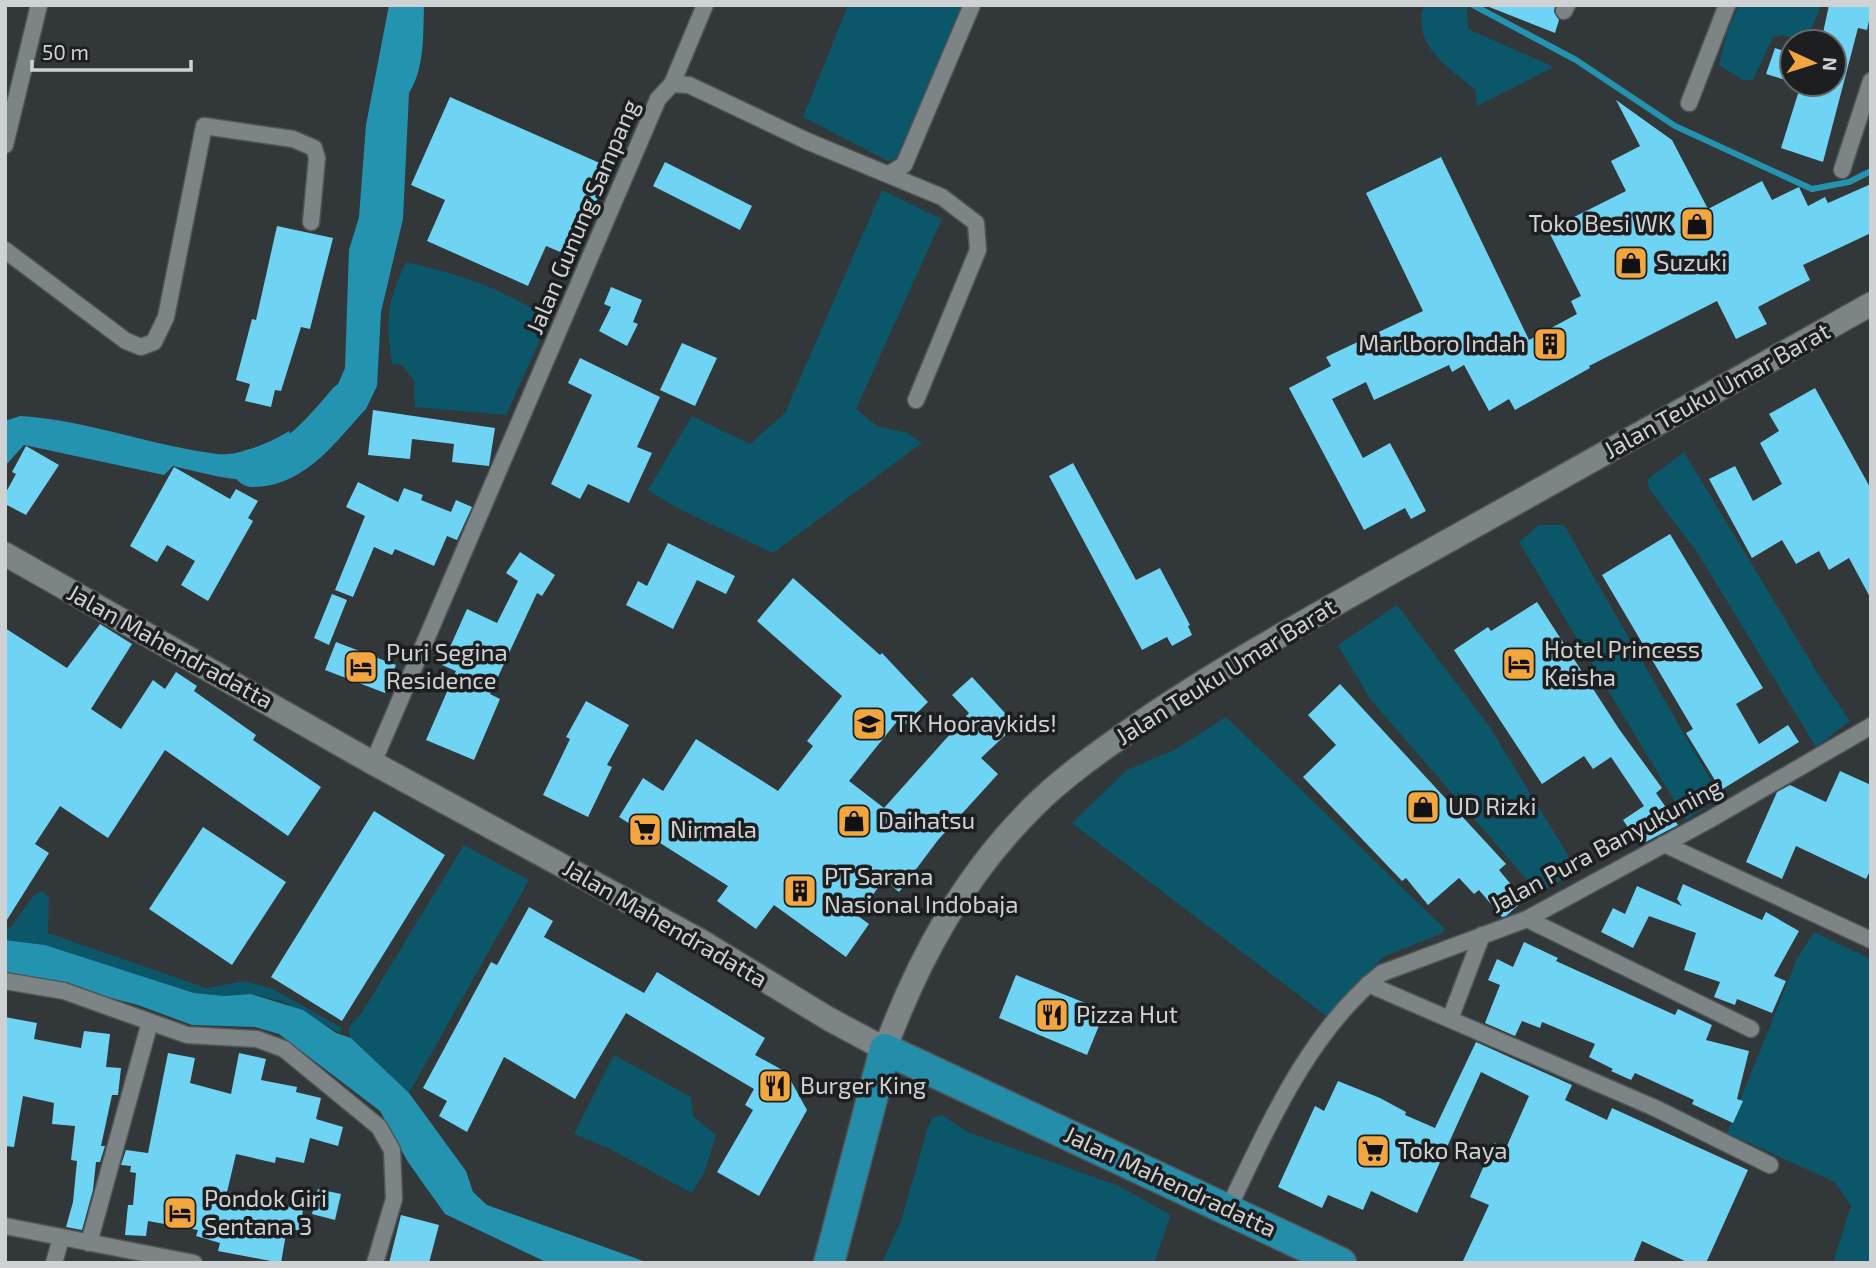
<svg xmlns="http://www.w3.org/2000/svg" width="1876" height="1268" viewBox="0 0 1876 1268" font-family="'Exo 2',sans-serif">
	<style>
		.green { fill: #0c5669 }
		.water { fill: #2493b0 }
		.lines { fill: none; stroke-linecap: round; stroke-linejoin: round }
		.stream { stroke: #2493b0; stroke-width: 6 }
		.river { stroke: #2493b0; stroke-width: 38 }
		.building { fill: #6fd3f3 }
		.street-casing { stroke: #505556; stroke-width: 19 }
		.secondary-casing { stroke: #505556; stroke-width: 26 }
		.highway-casing { stroke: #505556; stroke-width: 33 }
		.street { stroke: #7d8486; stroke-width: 16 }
		.secondary { stroke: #7d8486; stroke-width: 23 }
		.highway { stroke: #248eaa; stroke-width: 30 }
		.labels { text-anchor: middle; stroke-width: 7; stroke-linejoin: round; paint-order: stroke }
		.street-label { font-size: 24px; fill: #cfd2d3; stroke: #1c1e1f }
		.poi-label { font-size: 24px; fill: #cfd2d3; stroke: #1c1e1f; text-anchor: start }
	</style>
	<rect width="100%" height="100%" fill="#323739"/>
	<!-- green -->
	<g class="green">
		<polygon points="848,5 965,5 898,158 888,161 803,117"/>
		<path d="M1424,5h43l1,24 86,38 -77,39 -2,-17c-27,-22 -64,-44 -51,-84z"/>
		<polygon points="1739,5 1821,5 1807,41 1782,35 1773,37 1753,80 1743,80 1719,65 1727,32"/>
		<polygon points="882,190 942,219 856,409 877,426 908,433 922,443 773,553 677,508 648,490 692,416 750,444 785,413"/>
		<path d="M406,262c50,11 102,28 143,58l-43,95 -91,-8 -1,-26 -12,-16 -10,-1c-7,-44 -5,-62 14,-102z"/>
		<polygon points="1684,452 1818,674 1850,721 1816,747 1697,552 1650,490 1647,480"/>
		<polygon points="1539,525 1564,525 1718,793 1713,802 1686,820 1519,542"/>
		<polygon points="1397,605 1489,726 1568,855 1572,866 1559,882 1542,891 1535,889 1371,700 1338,645"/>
		<polygon points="1226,717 1444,928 1443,933 1383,957 1329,1018 1072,823 1127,770 1176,749"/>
		<polygon points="464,845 529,880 409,1093 351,1038 348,1028 361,1014"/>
		<polygon points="43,891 49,898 48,933 206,988 245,981 273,989 342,1028 340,1033 284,1002 251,994 224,996 194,993 45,945 5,940 5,927 11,927 34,895"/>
		<polygon points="1814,932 1871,959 1871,1263 1833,1263 1851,1206 1835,1182 1727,1133 1797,959"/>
		<polygon points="614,1055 691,1097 693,1116 716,1135 705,1171 692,1193 610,1149 574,1134"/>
		<polygon points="942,1115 968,1132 1119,1186 1171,1215 1154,1263 882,1263 902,1218 928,1127 932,1118"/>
	</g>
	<!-- water -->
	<g class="water">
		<path d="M389,5h35c-1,29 1,63 -15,88l-6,126 -22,93 -4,74 -11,23 -48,49 -16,-35 27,-18 16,-37 4,-118 10,-33 7,-92z"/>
		<path d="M20,416c68,4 131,30 198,38 19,3 56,-13 71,-23l15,38c-52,20 -79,9 -131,-3l-9,9 -140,-30 -19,21v-45z"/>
		<polygon points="5,940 45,945 194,993 224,996 251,994 303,1010 336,1033 351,1038 409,1093 466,1171 473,1192 487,1205 649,1263 548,1263 445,1214 408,1162 380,1111 279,1034 255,1027 192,1025 138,1005 62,985 5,974"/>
	</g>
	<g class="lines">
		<!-- stream -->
		<polyline class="stream" points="1473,5 1576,60 1675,126 1812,189 1849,182 1871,171"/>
		<!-- river -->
		<path class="river" d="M252,468c40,1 70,-38 95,-67"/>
	</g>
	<!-- building -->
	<g class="building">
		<polygon points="1484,5 1555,5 1554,12 1559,20 1555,33"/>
		<polygon points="1829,5 1871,5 1871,12 1867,30 1858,28 1823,162 1781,148 1801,84 1834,84 1834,42 1821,42"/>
		<polygon points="1775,48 1792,54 1792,82 1766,74"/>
		<polygon points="450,97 611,168 572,257 546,246 528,286 427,241 445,200 411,185"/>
		<polygon points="1616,100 1672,140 1708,209 1762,181 1772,200 1799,187 1808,206 1825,197 1828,203 1871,184 1871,233 1803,265 1810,280 1758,307 1767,324 1736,339 1717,301 1589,366 1590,368 1515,410 1509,399 1489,411 1464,365 1452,372 1449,365 1374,400 1366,382 1332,399 1363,458 1390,443 1426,511 1411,519 1405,508 1364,530 1289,388 1331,366 1326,357 1423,311 1366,193 1441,157 1529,340 1577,314 1571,301 1581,296 1548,230 1626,191 1611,161 1640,146"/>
		<polygon points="665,162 752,206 740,230 653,186"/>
		<polygon points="277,226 333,238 310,329 301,327 281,391 275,390 271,407 245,401 250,384 236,380 252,319 256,320"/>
		<polygon points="611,287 642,300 633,322 638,324 627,346 599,331 611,307 604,304"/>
		<polygon points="682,343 717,358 695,406 660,390"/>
		<polygon points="580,358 660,397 637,447 652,453 629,503 588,484 580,499 551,484 592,395 568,383"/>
		<polygon points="1815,388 1871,489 1871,599 1849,558 1829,570 1819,551 1796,564 1782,540 1752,558 1709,479 1735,466 1753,501 1782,484 1760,443 1779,431 1769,414"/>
		<polygon points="373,410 495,428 489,466 452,462 454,444 412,439 410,459 368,455"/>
		<polygon points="26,446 59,465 26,515 5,504 5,494 16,474 12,472"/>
		<polygon points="1073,463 1136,580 1160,568 1190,625 1188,626 1192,635 1172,646 1167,637 1142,650 1049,476"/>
		<polygon points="174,467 230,499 236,489 258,501 248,518 253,521 208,601 181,585 195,561 167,545 157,562 130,546"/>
		<polygon points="358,482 398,502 404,488 423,495 421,500 451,512 456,500 472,507 457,540 447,536 434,566 395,549 392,555 374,547 353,597 335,590 365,516 346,507"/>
		<polygon points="1670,534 1763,688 1736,704 1759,744 1788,725 1799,742 1721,790 1686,733 1693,729 1602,575"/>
		<polygon points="668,543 735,576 726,594 697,580 673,629 626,605 638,581 647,586"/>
		<polygon points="520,552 555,575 542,596 537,593 490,694 500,699 474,760 426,740 456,671 442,665 467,609 497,623 518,581 506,573"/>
		<polygon points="793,578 880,655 882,653 928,702 905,725 899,719 849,781 884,808 969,713 952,695 972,677 1016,725 981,758 998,774 938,840 899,892 884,879 858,916 869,924 846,957 774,905 756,929 717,901 728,886 619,817 643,778 663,791 696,739 778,791 813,746 807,741 842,696 757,621"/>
		<polygon points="332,594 347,600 329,645 314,638"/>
		<polygon points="1537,602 1619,729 1662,788 1656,793 1678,825 1640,845 1623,820 1644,806 1611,757 1593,769 1584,756 1542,784 1454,650 1488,627 1491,631"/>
		<polygon points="100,624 132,644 91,709 121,729 153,680 165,689 176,672 197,686 194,691 256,735 253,740 321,787 288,836 165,750 108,838 60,806 35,844 49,853 5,923 5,628 67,668"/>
		<polygon points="336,642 396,665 385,693 325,670"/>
		<polygon points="1340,684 1506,864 1499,870 1524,900 1506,916 1502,917 1479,890 1474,894 1459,878 1428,905 1406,878 1402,881 1303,777 1336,745 1308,715"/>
		<polygon points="586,701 629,725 607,765 612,767 588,817 543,795 570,739 566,737"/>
		<polygon points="1840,771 1871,785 1871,869 1866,879 1796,846 1782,879 1746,862 1777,792 1790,785 1826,802"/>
		<polygon points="374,811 445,855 342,1021 271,977"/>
		<polygon points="203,827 286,882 232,965 149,909"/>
		<polygon points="1683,884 1762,920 1766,912 1799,931 1774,976 1786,981 1772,1013 1737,999 1735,1005 1714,997 1720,982 1684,970 1696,933 1649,916 1633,948 1601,932 1613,908 1625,914 1637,886 1682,906 1677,899"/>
		<polygon points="529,907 553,921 544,937 644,993 657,972 765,1038 755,1055 786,1072 807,1110 759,1196 717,1172 753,1110 745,1105 754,1089 626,1013 575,1099 504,1057 467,1132 439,1116 447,1101 423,1088 491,962 497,965"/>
		<polygon points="1524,942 1558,958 1556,961 1675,1015 1678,1009 1712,1025 1706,1040 1749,1051 1737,1099 1743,1101 1733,1123 1692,1104 1694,1100 1635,1073 1631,1080 1611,1071 1613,1069 1589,1057 1595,1044 1542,1022 1540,1028 1522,1021 1515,1036 1485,1023 1500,985 1488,980 1497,959 1513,967"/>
		<polygon points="1016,975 1105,1011 1087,1055 999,1018"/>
		<polygon points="5,1017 37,1023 34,1039 81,1048 84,1031 110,1034 106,1067 121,1068 118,1095 112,1095 101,1146 105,1146 100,1162 96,1162 93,1190 82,1230 66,1227 73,1202 77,1161 71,1160 75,1126 52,1124 54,1103 23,1096 14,1147 5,1146"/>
		<polygon points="1476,1042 1572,1085 1565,1100 1607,1120 1612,1108 1748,1170 1706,1263 1689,1263 1642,1241 1633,1263 1462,1263 1489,1205 1470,1197 1494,1143 1506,1148 1529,1096 1481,1072 1417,1213 1371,1191 1363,1210 1328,1195 1322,1208 1278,1187 1315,1106 1324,1111 1338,1081 1380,1098 1406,1112 1405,1115 1435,1128"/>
		<polygon points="168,1053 195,1058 190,1083 231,1094 239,1053 266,1059 261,1080 297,1087 296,1092 321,1098 316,1119 343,1127 338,1146 310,1138 304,1163 276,1157 275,1163 236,1154 227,1192 303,1210 300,1231 287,1228 281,1263 218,1251 220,1243 196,1236 198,1230 148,1221 146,1236 125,1235 128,1205 133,1205 136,1173 130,1172 131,1166 121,1165 126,1150 148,1153"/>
		<polygon points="318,1189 341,1194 335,1220 312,1214"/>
		<polygon points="401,1215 439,1225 429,1263 389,1263"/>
	</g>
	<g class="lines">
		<defs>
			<g id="street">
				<polyline points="1564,11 1567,5"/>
				<polyline points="672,84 705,5"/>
				<polyline points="1689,103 1727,5"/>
				<polyline points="5,145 39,5"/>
				<polyline points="1842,170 1871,81"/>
				<polyline points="889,174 904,165 972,5"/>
				<polyline points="5,250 126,341 141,347 154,342 166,317 204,126 293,139 314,148 317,158 311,222"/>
				<polyline points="373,763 658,99 672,84 689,85 807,141 942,197 976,223 978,250 916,400"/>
				<polyline points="1664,844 1871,940"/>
				<polyline points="1527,919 1751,1029"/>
				<polyline points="5,981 64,991 187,1035 257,1039 284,1049 379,1127 392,1150 394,1199 375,1263"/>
				<polyline points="1368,984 1655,1108 1770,1165"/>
				<polyline points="1450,1019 1482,935"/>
				<path d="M1228,1209c40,-82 80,-177 154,-236l145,-54 182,-99 162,-94"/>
				<polyline points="5,1226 194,1263"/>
				<polyline points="89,1243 150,1022"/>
				<polyline points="54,1263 61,1238"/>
			</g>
			<path id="secondary" d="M5,554l368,209 328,178 128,78 56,30c34,-92 79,-173 148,-242 33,-33 72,-59 110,-86 81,-55 166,-102 251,-150 159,-89 318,-177 477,-267"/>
			<polyline id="highway" points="829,1263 885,1049 1341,1263"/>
		</defs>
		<!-- street casing -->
		<use href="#street" class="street-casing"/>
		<!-- secondary casing -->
		<use href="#secondary" class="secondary-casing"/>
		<!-- highway casing -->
		<use href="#highway" class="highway-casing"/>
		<!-- street -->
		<use href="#street" class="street"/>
		<!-- secondary -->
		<use href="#secondary" class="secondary"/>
		<!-- highway -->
		<use href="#highway" class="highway"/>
	</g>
	<!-- icons -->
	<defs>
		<symbol id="shop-square" viewBox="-11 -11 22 22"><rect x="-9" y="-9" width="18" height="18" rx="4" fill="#f1a640" stroke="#1c1e1f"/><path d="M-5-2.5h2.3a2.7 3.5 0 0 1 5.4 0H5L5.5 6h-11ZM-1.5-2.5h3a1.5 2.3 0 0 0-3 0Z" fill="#111"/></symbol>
		<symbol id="building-square" viewBox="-11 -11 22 22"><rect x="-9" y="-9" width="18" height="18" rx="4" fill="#f1a640" stroke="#1c1e1f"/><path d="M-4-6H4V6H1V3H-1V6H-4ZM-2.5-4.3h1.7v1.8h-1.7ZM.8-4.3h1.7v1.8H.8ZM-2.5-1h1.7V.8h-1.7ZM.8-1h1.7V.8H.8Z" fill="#111"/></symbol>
		<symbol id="hotel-square" viewBox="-11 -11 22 22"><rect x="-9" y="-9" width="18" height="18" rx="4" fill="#f1a640" stroke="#1c1e1f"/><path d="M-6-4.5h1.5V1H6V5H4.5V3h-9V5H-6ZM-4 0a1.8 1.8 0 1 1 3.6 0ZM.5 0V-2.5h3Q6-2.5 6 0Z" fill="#111"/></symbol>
		<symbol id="school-square" viewBox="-11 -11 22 22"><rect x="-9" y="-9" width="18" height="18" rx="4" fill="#f1a640" stroke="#1c1e1f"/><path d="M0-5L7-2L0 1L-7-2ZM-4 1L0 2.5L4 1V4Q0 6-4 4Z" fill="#111"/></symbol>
		<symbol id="supermarket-square" viewBox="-11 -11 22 22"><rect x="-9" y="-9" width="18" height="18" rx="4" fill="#f1a640" stroke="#1c1e1f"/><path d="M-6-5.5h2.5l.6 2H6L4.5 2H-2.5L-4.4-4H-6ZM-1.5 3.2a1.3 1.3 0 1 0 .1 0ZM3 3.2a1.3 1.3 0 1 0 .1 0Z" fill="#111"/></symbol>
		<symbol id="restaurant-square" viewBox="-11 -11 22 22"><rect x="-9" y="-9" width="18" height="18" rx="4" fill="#f1a640" stroke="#1c1e1f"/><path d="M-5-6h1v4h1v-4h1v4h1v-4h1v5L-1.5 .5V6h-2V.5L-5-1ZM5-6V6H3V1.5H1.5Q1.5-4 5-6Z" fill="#111"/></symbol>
	</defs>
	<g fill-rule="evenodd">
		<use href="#shop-square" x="1678" y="205" width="38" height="38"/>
		<use href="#shop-square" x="1612" y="244" width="38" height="38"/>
		<use href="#building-square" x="1531" y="325" width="38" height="38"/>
		<use href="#hotel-square" x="1500" y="645" width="38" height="38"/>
		<use href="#hotel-square" x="342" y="648" width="38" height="38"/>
		<use href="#school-square" x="850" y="705" width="38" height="38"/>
		<use href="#shop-square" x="1404" y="788" width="38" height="38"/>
		<use href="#shop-square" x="835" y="802" width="38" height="38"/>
		<use href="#supermarket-square" x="626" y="811" width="38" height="38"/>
		<use href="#building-square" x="781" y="872" width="38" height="38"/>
		<use href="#restaurant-square" x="1033" y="996" width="38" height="38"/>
		<use href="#restaurant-square" x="756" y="1067" width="38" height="38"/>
		<use href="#supermarket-square" x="1354" y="1132" width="38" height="38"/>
		<use href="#hotel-square" x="161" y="1194" width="38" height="38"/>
	</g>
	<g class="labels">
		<!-- street labels -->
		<g class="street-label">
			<text transform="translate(583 217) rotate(-67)" y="8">Jalan Gunung Sampang</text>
			<text transform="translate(1717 391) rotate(-29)" y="8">Jalan Teuku Umar Barat</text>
			<text transform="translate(170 647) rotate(29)" y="8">Jalan Mahendradatta</text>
			<text transform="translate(1226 672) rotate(-32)" y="8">Jalan Teuku Umar Barat</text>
			<text transform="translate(1606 846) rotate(-28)" y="8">Jalan Pura Banyukuning</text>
			<text transform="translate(665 924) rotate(30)" y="8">Jalan Mahendradatta</text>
			<text transform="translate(1170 1182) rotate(25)" y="8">Jalan Mahendradatta</text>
		</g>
		<!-- poi labels -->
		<g class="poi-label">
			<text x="1672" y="232" text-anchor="end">Toko Besi WK</text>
			<text x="1656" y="271">Suzuki</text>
			<text x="1526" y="352" text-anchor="end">Marlboro Indah</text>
			<text x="1544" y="658">Hotel Princess<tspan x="1544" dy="28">Keisha</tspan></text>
			<text x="386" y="661">Puri Segina<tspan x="386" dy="28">Residence</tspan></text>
			<text x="894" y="732">TK Hooraykids!</text>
			<text x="1448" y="815">UD Rizki</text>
			<text x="878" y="829">Daihatsu</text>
			<text x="670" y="838">Nirmala</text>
			<text x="824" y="885">PT Sarana<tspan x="824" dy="28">Nasional Indobaja</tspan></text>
			<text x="1076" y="1023">Pizza Hut</text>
			<text x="800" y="1094">Burger King</text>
			<text x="1398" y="1159">Toko Raya</text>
			<text x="204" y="1207">Pondok Giri<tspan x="204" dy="28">Sentana 3</tspan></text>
		</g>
	</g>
	<!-- border -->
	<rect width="1876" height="1268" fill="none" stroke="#cfd2d3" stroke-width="14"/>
	<!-- north arrow -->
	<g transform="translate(1813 63) rotate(94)"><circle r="33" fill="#1c1e1f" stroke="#646667" stroke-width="2"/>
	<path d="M0-5L12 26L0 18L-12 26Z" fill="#f1a640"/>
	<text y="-10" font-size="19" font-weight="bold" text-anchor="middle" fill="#cfd2d3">N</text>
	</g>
	<!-- scale -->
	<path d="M32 60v10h159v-10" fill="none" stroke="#cfd2d3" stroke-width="3.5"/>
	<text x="42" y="60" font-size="21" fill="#cfd2d3" stroke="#1c1e1f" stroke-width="5" paint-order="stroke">50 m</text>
</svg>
